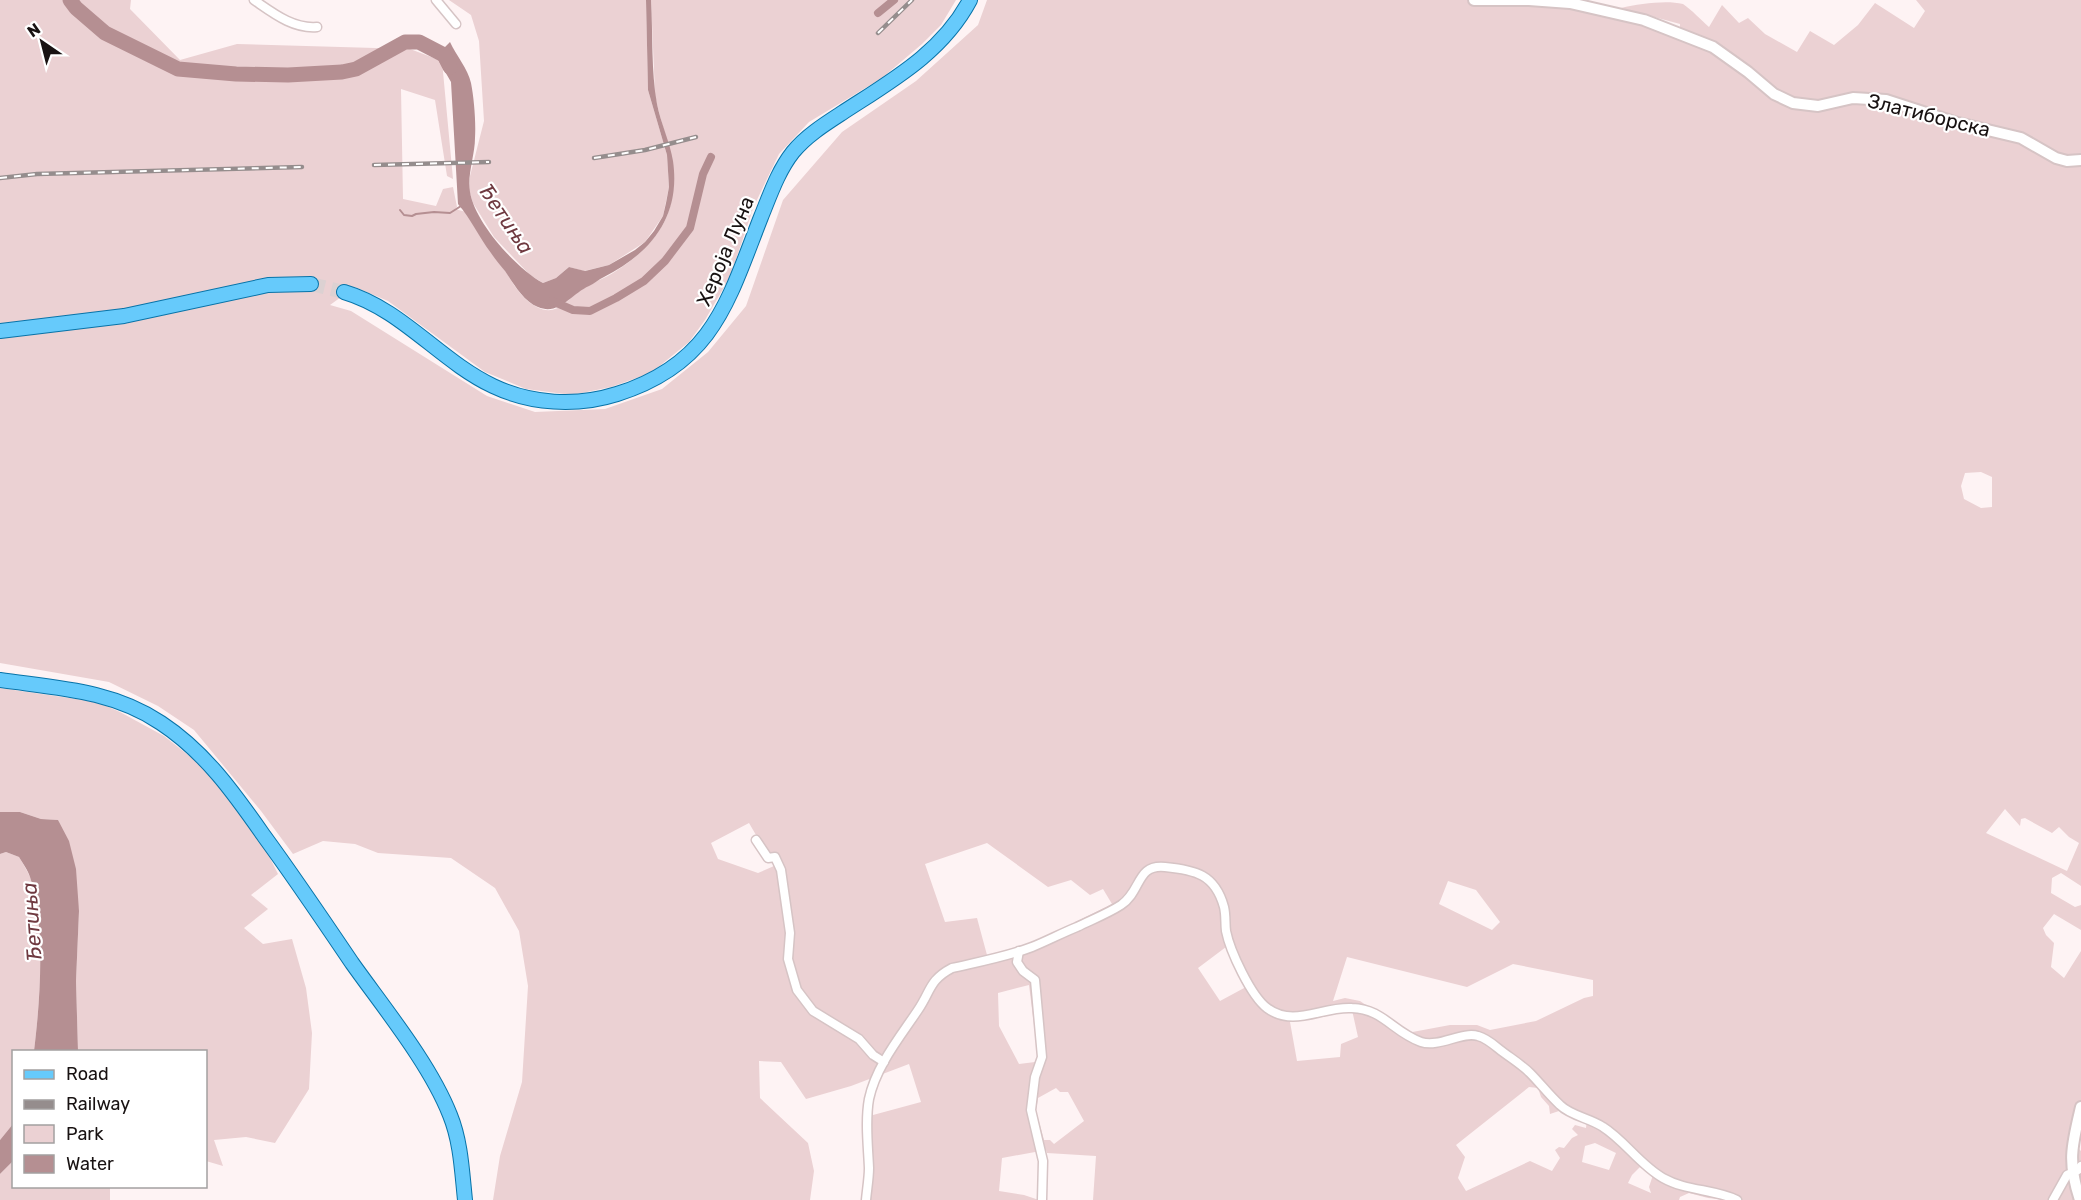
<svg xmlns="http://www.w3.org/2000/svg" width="2081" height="1200" viewBox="0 0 2081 1200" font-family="Rubik,sans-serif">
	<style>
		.green { fill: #ebd1d3; fill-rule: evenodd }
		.water { fill: #b58f92 }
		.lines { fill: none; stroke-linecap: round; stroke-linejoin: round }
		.stream { stroke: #b58f92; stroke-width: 2 }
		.canal { stroke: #b58f92; stroke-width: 8 }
		.river { stroke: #b58f92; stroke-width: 15 }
		.primary-tunnel { stroke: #dcd1d2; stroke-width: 14; stroke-dasharray: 14 7; stroke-linecap: butt }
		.minor-casing { stroke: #d6c4c5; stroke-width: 11 }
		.tertiary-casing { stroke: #d6c4c5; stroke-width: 14 }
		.primary-casing { stroke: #0873a8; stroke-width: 16 }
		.minor { stroke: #fff; stroke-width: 8 }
		.tertiary { stroke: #fff; stroke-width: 10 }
		.primary { stroke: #66cafb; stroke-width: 14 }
		.rail-casing { stroke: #958d8d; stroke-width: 4.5 }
		.rail { stroke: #fff; stroke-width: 2; stroke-dasharray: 7; stroke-linecap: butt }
		.labels { text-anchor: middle; stroke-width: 4.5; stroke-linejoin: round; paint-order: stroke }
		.street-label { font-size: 20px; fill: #181212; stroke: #fff }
		.water-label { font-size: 21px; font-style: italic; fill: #6f3940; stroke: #fff }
	</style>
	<rect width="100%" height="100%" fill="#fef3f4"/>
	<!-- green -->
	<g class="green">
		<path d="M0,0h131l-1,9 50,51 57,-16 173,5 32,12 11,118 -6,-3 -12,-76 -34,-11 2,110 33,7 7,-17 10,-2 4,20 -2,2 11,3c11,20 24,39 38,57 9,14 17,30 33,38 19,10 29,-6 43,-17 11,-8 25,-11 36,-19 21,-13 46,-36 53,-61 14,-44 -7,-75 -14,-116l-4,-94h239l-13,11 3,4 18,-15h58l-15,25 -19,19 -40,34 -73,44 -30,32 -25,52 -24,71 -25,43 -16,22 -38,31 -40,14 -39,8 -46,-6 -41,-17 -97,-71 -33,-14 -25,18 21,6 136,85 48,16 70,-3 57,-20 46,-37 38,-46 37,-106 59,-68 74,-51 62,-56 9,-25h490l84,7 119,24v-7l-59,-16c19,-4 44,-8 62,-4 9,6 18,16 26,23l13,-22 17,18 9,-5 17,16 32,18 13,-21 24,14 24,-20 17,-22 39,25 11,-17 -9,-11h165v886l-20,-13 -9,5 -1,15 24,14 6,-2v25l-27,-16 -11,14 3,7 8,8 -3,24 13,11 17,-27v176l-6,18 6,6v49h-353l-20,-2 -19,-5 -9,4 -1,3h-586l3,-44 -49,-3 -1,-3 -44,8 -3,33 25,4 15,5h-173l-4,-82 59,-16 -12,-38 -58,22 -45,13 -25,-37 -22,-1 1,37 48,45 6,28 -4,29h-317l7,-44 22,-74 6,-96 -9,-55 -24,-43 -44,-30 -73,-5 -23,-9 -32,-3 -30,13 -32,-43 -67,-81 -36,-24 -49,-24 -109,-19zM1981,472l11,5v30l-11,1 -17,-9 -3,-13 4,-13zM2005,809l15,17 1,-7 4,-1 27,15 7,-6 10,10 10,6 -12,28 -81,-38zM749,823l25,43 -16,7 -40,-14 -7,-16zM987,843l61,44 23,-7 19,15 13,-6 9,15 -81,40 -44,11 -10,-37 -32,4 -20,-58zM1448,881l28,9 24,32 -8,8 -53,-26zM1226,947l20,40 -26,14 -22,-33zM1347,957l120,30 46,-23 80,16v16l-9,2 -48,23 -46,9 -13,-5h-27l-43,8 -47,-32 -15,-3 -12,3zM1029,985l9,72 -3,5 -16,2 -20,-38 -1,-33zM1352,1010l6,27 -17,7 -1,13 -43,4 -7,-39 30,-9zM1529,1087l9,1 3,9 8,9 1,8 18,-6 19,9 -1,11 -11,-3 -3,4 6,6 -6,3 -8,10 -5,-1 -4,3 5,8 -8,13 -22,-10 -64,30 -8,-13 7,-21 -9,-12zM1056,1088l4,4h8l16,29 -30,23 -4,-4h-6l-8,-29 2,-13zM1595,1143l21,10 -7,17 -27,-8 3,-16zM1640,1167l13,8 -4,12 2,6 -23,-10 4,-8z"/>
		<polygon points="449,0 646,0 648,90 667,155 669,187 663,216 645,242 609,265 584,271 569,267 556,278 543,283 530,275 494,237 473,203 469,190 470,176 484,121 479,41 471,15"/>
		<polygon points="0,688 97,702 120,712 164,736 197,762 228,797 264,846 278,874 251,895 268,909 244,928 263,944 292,939 306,988 312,1033 309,1089 275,1143 246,1137 214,1140 223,1166 206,1161 206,1052 78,1051 76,981 79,911 58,820 41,819 20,812 0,812"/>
		<path d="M6,852l13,5c4,7 8,13 11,20 16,46 10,126 4,174l-20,1 -1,72 -13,16v-286z"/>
		<polygon points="13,1161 14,1186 110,1187 110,1200 0,1200 0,1174"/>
	</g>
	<!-- water -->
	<g class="water">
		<path d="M646,0h5c2,34 0,71 6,104 4,20 13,38 16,57 8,56 -22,92 -69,116 -5,2 -10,7 -15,9 -18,8 -30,30 -51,21 -15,-6 -24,-23 -33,-36 -5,-6 -10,-12 -14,-18 -12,-16 -20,-34 -33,-49l-7,-122 -15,-26 14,-14c6,13 18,27 21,41 3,15 5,39 4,55 0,17 -8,37 -5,54 5,31 46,76 73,91l13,-5 13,-11 16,4 24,-6 26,-15 10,-8 9,-11 9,-15 3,-13 3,-16 -2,-32 -19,-65z"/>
		<path d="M0,812h20l21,7 17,1 11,21 7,28 3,42 -3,70 2,70h-44c6,-48 12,-127 -4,-174 -2,-7 -7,-13 -11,-20l-13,-5 -6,2z"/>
		<polygon points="13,1124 13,1161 0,1174 0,1140"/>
	</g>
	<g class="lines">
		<!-- stream -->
		<polyline class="stream" points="400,210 404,215 412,216 416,214 434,212 450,213 461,206"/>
		<!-- canal -->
		<g class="canal">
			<polyline points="878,13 894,0"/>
			<polyline points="552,301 573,310 590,311 616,298 644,281 665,261 690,228 703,174 711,157"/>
		</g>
		<!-- river -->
		<polyline class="river" points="70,0 76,8 105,33 178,69 236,74 288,75 342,72 356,69 405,42 419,42 444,55 450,67"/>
		<!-- primary-tunnel -->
		<polyline class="primary-tunnel" points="311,284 344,292"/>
		<defs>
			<g id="minor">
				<path d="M254,0c19,13 39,29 63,27"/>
				<polyline points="436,0 456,24"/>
				<polyline points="756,840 768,858 775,857 781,870 790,933 788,959 797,990 813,1011 859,1039 873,1055 884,1062"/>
				<polyline points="1019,951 1017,962 1023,971 1035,980 1042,1057 1035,1077 1031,1110 1043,1161 1042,1200"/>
				<path d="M866,1200c1,-11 3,-22 3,-32 -1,-23 -4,-47 0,-69 7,-33 31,-62 49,-89 13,-19 11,-30 34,-42 26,-6 54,-11 80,-21 15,-6 30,-14 45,-20 14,-7 30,-13 44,-22 21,-14 15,-41 44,-38 30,3 50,7 59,40 2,8 1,16 2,24 4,20 25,65 41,77 27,20 55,-2 85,0 31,1 41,24 69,34 18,6 41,-11 57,-6 8,2 15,8 21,13 10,8 22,15 31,24 10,10 19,22 30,32 11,11 30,13 43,22 21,13 37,38 60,51 23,13 51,11 74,22"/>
				<polyline points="2053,1200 2067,1175 2078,1170 2081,1166"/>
			</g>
			<g id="tertiary">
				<polyline points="1474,0 1529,0 1570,3 1644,20 1713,47 1748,72 1774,94 1793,103 1818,106 1853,98 1886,100 1954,122 2021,138 2056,158 2067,161 2081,160"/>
				<path d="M2080,1200c-13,-39 -8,-55 1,-93"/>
			</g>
			<g id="primary">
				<path d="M344,292c58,17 96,69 149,94 38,18 83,21 124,8 96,-30 111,-93 144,-177 9,-22 17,-46 32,-65 13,-16 32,-28 49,-39 49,-32 100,-60 128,-113"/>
				<polyline points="0,331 124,316 268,285 311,284"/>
				<path d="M0,680c56,8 112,10 161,43 44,29 73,70 103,113 30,41 59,84 88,127 32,45 78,101 98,152 11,27 12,57 15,85"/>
			</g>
		</defs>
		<!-- minor casing -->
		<use href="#minor" class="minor-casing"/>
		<!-- tertiary casing -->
		<use href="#tertiary" class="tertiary-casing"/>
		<!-- primary casing -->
		<use href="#primary" class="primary-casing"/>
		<!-- minor -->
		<use href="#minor" class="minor"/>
		<!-- tertiary -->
		<use href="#tertiary" class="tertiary"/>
		<!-- primary -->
		<use href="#primary" class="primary"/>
		<defs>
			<g id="rail">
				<polyline points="878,33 912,0"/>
				<polyline points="594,158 645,150 696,137"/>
				<polyline points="374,165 489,162"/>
				<polyline points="0,178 37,174 302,167"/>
			</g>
		</defs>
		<!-- rail casing -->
		<use href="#rail" class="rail-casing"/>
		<!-- rail -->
		<use href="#rail" class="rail"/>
	</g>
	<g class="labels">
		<!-- street labels -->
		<g class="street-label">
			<text transform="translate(1929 115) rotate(14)" y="7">Златиборска</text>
			<text transform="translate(725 251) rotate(-67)" y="7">Хероја Луна</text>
		</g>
		<!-- water labels -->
		<g class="water-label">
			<text transform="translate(506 219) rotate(56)" y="7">Ђетиња</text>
			<text transform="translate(32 922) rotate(-94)" y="7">Ђетиња</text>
		</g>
	</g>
	<!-- legend -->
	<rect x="12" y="1050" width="195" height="138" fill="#ffffff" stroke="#a3a0a0" stroke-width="1.5"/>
	<rect x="24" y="1070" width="30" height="9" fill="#66cafb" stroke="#a3a0a0" stroke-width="1.5"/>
	<text x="66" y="1080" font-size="18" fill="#181212">Road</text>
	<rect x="24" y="1100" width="30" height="9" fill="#958d8d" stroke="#a3a0a0" stroke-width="1.5"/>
	<text x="66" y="1110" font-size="18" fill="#181212">Railway</text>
	<rect x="24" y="1125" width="30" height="18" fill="#ebd1d3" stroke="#a3a0a0" stroke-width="1.5"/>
	<text x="66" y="1140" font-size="18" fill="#181212">Park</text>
	<rect x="24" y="1155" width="30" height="18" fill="#b58f92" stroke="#a3a0a0" stroke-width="1.5"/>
	<text x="66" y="1170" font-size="18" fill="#181212">Water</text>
	<!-- north arrow -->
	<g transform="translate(42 42) rotate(325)" stroke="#ffffff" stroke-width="4.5" paint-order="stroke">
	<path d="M0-4.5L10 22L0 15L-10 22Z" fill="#181212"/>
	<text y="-9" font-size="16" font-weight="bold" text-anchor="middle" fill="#181212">N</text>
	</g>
</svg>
